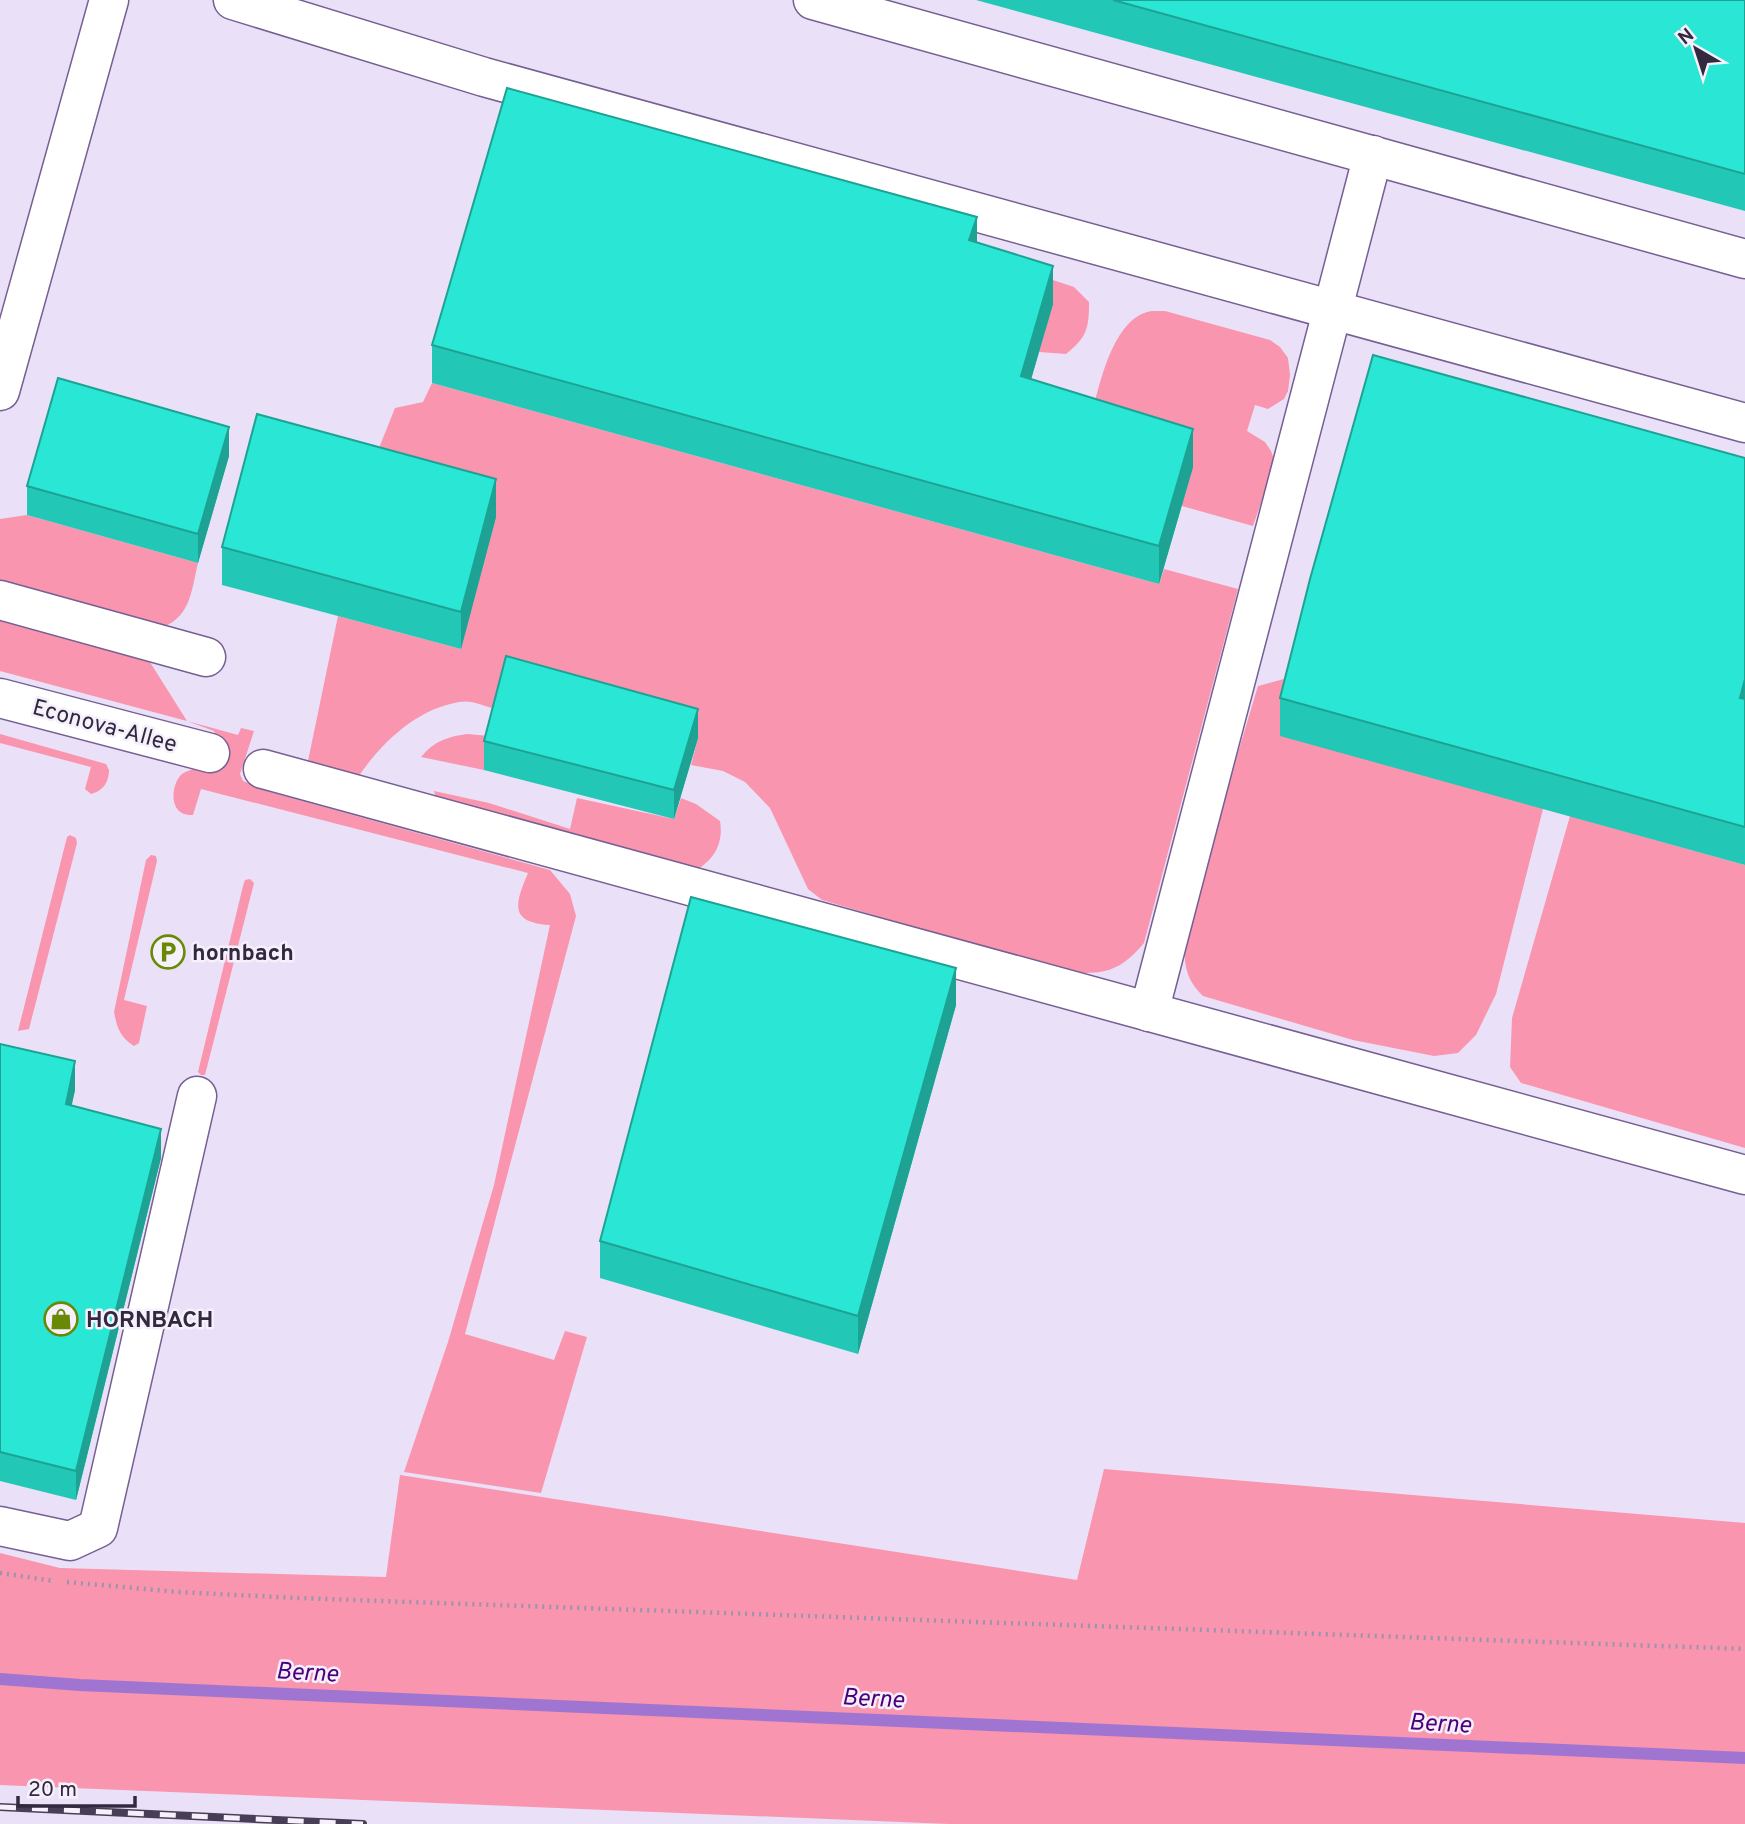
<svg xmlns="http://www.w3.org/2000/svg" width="1745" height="1824" viewBox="0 0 1745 1824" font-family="Overpass,sans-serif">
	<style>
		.green { fill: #f995ae }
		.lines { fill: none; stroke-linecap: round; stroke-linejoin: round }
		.stream { stroke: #a075d2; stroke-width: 12 }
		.minor-casing { stroke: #765f92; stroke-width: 41 }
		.path { stroke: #9d93aa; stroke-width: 4.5; stroke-dasharray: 2 5; stroke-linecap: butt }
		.minor { stroke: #fff; stroke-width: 38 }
		.rail-casing { stroke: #493f55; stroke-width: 8 }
		.rail { stroke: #f5f0fc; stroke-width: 5; stroke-dasharray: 16; stroke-linecap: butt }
		.wall { fill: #23c7b6 }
		.shaded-wall { fill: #1da294 }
		.building { fill: #29e7d4; stroke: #1da294; stroke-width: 2 }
		.labels { text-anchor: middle; stroke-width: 5; stroke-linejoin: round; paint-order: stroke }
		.street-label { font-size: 23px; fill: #33293f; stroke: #f5f0fc }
		.poi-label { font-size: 23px; font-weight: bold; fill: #33293f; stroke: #f5f0fc; text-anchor: start }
		.water-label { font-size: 24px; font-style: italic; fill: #4b017b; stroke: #f5f0fc }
	</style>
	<rect width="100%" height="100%" fill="#eae1f8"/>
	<!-- green -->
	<g class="green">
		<path d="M977,255l97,32 15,15c0,27 -2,35 -23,52l-27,-2 13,-48z"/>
		<path d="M1152,311h13l105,29 10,7 8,11 2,17 -2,16 -4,8 -16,10 -13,-4 -8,26 18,11 6,9 4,11 -22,64 -71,-20 -95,-72c10,-36 22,-117 65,-123z"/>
		<path d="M432,383l727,201 5,-15 74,20 -94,354c-24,29 -41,32 -77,29l-245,-72 -14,-11 -38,-81 -25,-26 -22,-11 -32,-6 7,-27c-65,-9 -132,-16 -197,-28 -13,-2 -29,-11 -42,-8 -42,7 -77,40 -101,75l-35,-5 -15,-11 30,-145 123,33 -82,-201 16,-40 28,-6z"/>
		<path d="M27,515l171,48c-7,30 -8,57 -41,66l-157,-42v-68z"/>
		<path d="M0,618l148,41 39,62 51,14 3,-7 13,3 -14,43 3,7 27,11 280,78 20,24 6,22 -111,418 89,26 11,-29 22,6 -46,156 -137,-21 44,-130 46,-157 56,-260c-40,-3 -36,-19 -22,-52l-327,-84 -8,26c-26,2 -22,-32 -11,-41 5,-4 15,-5 21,-9l13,-29 -2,-5 -27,-10 -187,-50z"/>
		<path d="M1295,676l248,133 -47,185 -20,41 -18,18 -24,3 -81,-16 -150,-44c-22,-21 -19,-41 -17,-70l72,-240z"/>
		<path d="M0,734l106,30 3,6c0,12 -6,21 -18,24l-6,-5 6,-22 -91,-24z"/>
		<path d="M467,734l23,2 -6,34 -63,-13c13,-16 26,-20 46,-23z"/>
		<path d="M434,791l55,12 81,26 7,-31 97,21 7,-21 15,6 24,17c4,23 -7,41 -28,51l-254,-68z"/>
		<polygon points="1570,816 1745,865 1745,1148 1521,1083 1510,1067 1512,1018"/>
		<polygon points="70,835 76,838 77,843 29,1029 18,1031 67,837"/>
		<path d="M151,855l5,1 1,5 -33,139 23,6 -8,37 -5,3c-14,-9 -17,-18 -20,-34l32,-152z"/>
		<polygon points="250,879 254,883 205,1075 201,1075 198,1072 243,886 245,880"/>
		<polygon points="1104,1469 1745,1523 1745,1824 949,1824 0,1785 0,1553 60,1568 386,1577 400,1475 1077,1580"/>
	</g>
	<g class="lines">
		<!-- stream -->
		<polyline class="stream" points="0,1679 80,1685 1745,1758"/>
		<defs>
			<g id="minor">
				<polyline points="233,0 484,77 1745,423"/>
				<polyline points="813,0 1745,259"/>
				<polyline points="0,391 109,0"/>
				<polyline points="0,600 206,657"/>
				<polyline points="0,698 210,753"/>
				<polyline points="263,769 1745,1175"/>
				<polyline points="1149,1012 1373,155"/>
				<polyline points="0,1526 70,1541 98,1528 197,1096"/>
			</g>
		</defs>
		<!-- minor casing -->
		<use href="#minor" class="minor-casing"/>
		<!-- path -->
		<g class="path">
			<polyline points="0,1573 54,1581"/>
			<polyline points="67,1582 179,1592 298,1598 1745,1649"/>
		</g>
		<!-- minor -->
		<use href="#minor" class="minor"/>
		<defs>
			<polyline id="rail" points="0,1807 363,1824"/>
		</defs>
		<!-- rail casing -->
		<use href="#rail" class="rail-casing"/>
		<!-- rail -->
		<use href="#rail" class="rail"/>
	</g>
	<!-- wall -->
	<g class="wall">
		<polygon points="976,0 1745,0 1745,211"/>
		<polygon points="977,242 1053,304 1031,379 1193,467 1159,584 432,383 432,345"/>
		<polygon points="229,456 198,563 27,515 27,486"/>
		<polygon points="1745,458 1745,865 1280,736 1280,698"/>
		<polygon points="496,517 461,649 222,585 222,547"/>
		<polygon points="698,738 674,819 484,770 484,741"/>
		<polygon points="956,1005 858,1354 600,1278 600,1241"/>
		<polygon points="0,1044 75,1090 71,1105 161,1158 76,1500 0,1481"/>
	</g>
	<!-- shaded-wall -->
	<g class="shaded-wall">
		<polygon points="977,217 977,255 969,240"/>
		<polygon points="1053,266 1053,304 1021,414 1021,376"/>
		<polygon points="229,427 229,456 198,563 198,534"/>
		<polygon points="1193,429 1193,467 1159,584 1159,546"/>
		<polygon points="496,479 496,517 461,649 461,612"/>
		<polygon points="1745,679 1745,717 1740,698"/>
		<polygon points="698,709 698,738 674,819 674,790"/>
		<polygon points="956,968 956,1005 858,1354 858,1316"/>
		<polygon points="75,1061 75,1090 66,1133 66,1104"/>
		<polygon points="161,1129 161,1158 76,1500 76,1471"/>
	</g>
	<!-- building -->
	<g class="building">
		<polygon points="1113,0 1745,0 1745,174"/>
		<polygon points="507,88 977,217 969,240 1053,266 1021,376 1193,429 1159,546 432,345"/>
		<polygon points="1373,355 1745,458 1745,679 1740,698 1745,699 1745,827 1280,698 1310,579"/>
		<polygon points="58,378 229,427 198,534 27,486"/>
		<polygon points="257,414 496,479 461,612 222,547"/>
		<polygon points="506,656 698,709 674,790 484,741"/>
		<polygon points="691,897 956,968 858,1316 600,1241"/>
		<polygon points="0,1044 75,1061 66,1104 161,1129 76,1471 0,1452"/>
	</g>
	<!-- icons -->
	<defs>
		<symbol id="parking-ring" viewBox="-11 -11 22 22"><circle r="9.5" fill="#f5f0fc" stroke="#698803" stroke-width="1.5"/><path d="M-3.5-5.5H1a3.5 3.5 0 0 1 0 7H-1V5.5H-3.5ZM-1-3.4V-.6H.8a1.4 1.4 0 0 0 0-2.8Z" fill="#698803"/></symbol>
		<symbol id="shop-ring" viewBox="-11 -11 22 22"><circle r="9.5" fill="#f5f0fc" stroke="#698803" stroke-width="1.5"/><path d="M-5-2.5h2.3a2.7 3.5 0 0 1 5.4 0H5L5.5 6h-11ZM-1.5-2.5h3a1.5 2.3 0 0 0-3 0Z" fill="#698803"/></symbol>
	</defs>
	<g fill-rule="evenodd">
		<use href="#parking-ring" x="149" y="933" width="38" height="38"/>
		<use href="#shop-ring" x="42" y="1300" width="38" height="38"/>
	</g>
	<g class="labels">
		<!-- street labels -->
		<g class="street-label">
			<text transform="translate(105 725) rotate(15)" y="8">Econova-Allee</text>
		</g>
		<!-- poi labels -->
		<g class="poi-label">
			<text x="192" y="960">hornbach</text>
			<text x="86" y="1327">HORNBACH</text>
		</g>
		<!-- water labels -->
		<g class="water-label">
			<text transform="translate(307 1672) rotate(3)" y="8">Berne</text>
			<text transform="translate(873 1698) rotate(3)" y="8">Berne</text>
			<text transform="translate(1440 1723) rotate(3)" y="8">Berne</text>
		</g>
	</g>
	<!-- north arrow -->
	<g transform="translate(1696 49) rotate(321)" stroke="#f5f0fc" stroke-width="5" paint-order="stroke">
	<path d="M0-5L12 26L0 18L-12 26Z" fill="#33293f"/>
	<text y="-10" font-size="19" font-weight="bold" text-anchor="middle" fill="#33293f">N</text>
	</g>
	<!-- scale -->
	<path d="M18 1796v10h117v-10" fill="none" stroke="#33293f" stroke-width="3.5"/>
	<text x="28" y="1796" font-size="21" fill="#33293f" stroke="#f5f0fc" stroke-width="5" paint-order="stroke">20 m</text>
</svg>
